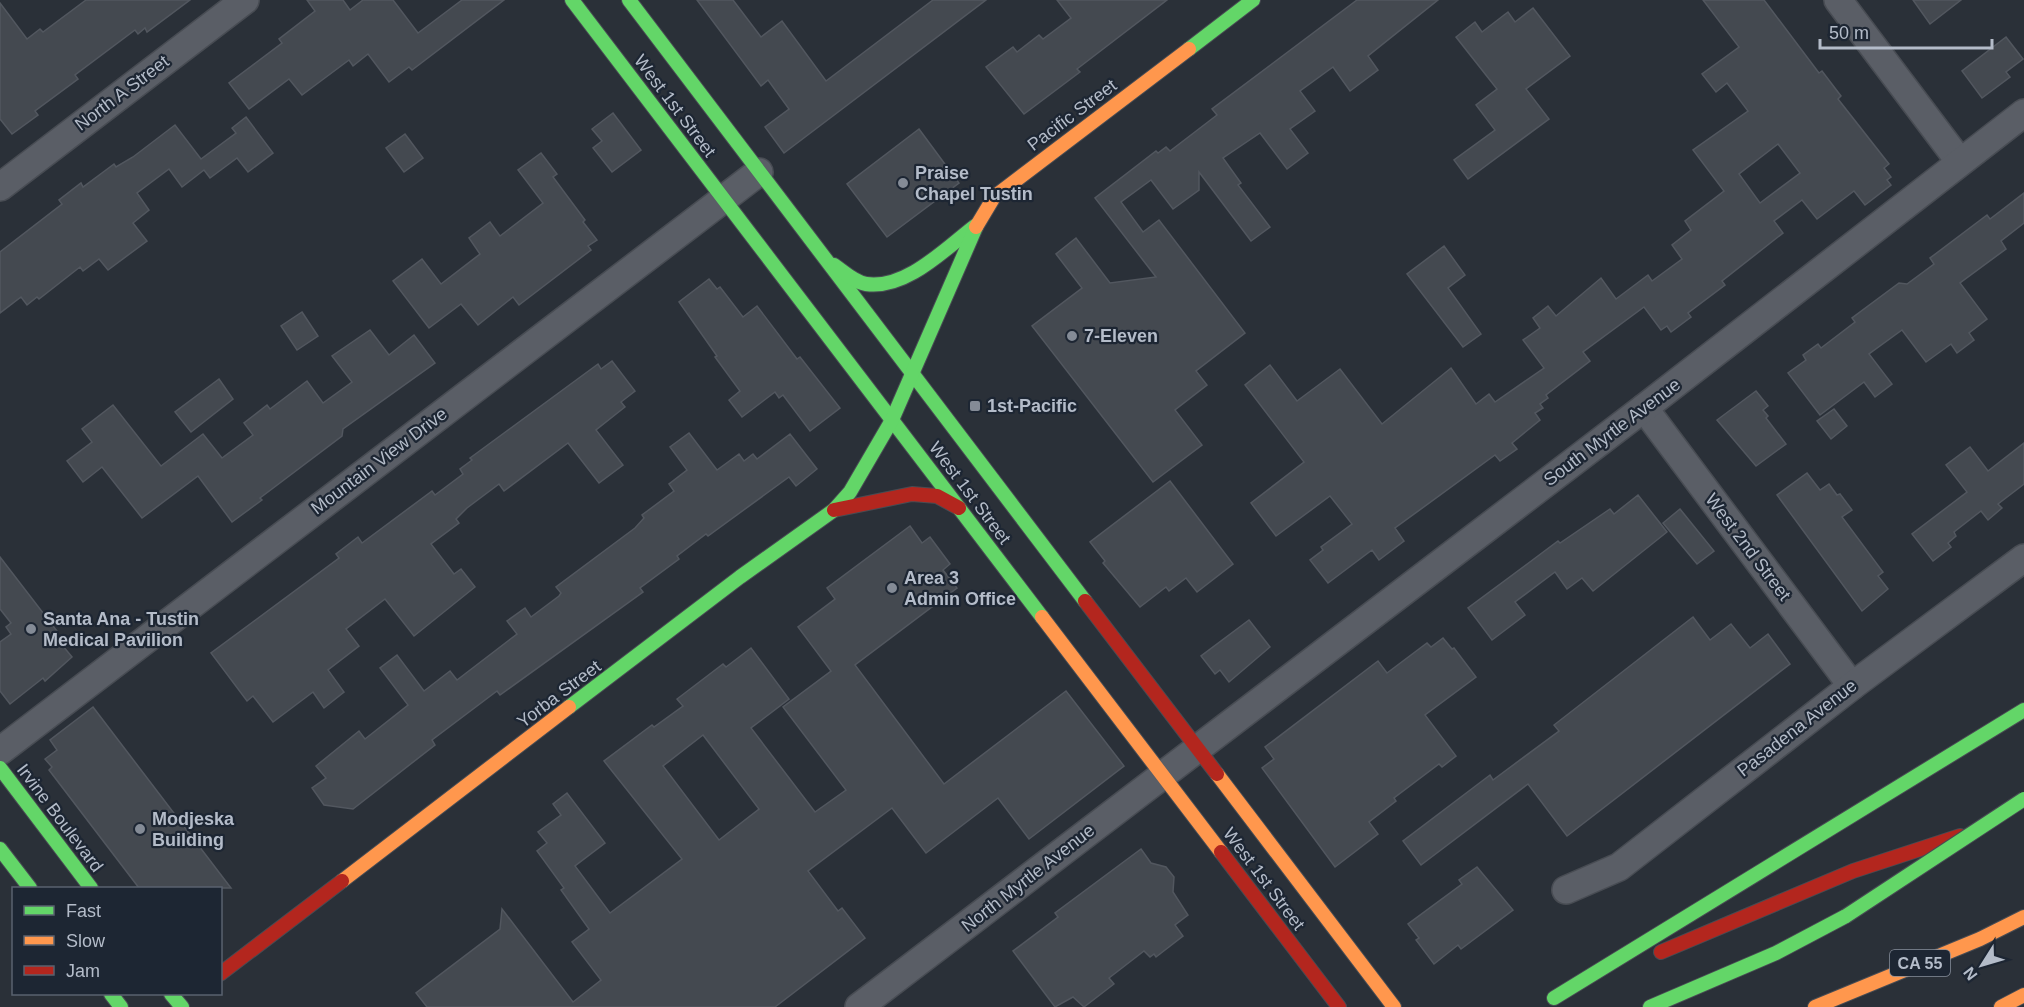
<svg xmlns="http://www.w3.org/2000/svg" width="2024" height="1007" viewBox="0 0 2024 1007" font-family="Helvetica,sans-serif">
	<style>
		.building { fill: #444950; stroke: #52575f; stroke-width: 1.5; fill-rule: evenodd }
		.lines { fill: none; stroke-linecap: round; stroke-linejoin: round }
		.street-casing { stroke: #484c53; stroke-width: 30 }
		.fast-casing { stroke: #484c53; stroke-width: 16 }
		.slow-casing { stroke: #484c53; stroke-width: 16 }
		.jam-casing { stroke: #484c53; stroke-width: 16 }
		.street { stroke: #5a5e66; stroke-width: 27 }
		.fast { stroke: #63d668; stroke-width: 14 }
		.slow { stroke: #ff974d; stroke-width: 14 }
		.jam { stroke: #b3261e; stroke-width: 14 }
		.fast-bridge-casing { stroke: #474c53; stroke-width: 16; stroke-linecap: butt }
		.fast-bridge { stroke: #63d668; stroke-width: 14 }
		.poi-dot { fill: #848b96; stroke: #1d2633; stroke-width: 2 }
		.labels { text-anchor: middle; stroke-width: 4.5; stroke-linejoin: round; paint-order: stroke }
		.shield { fill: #1d2633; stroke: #878f9c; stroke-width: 1.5 }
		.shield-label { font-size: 16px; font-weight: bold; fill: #b4bcc9 }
		.street-label { font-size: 18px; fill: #b4bcc9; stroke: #1d2633 }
		.poi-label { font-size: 18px; font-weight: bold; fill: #b4bcc9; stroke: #1d2633; text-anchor: start }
	</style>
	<rect width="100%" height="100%" fill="#2a3038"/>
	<!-- building -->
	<g class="building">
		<polygon points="86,0 190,0 147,32 145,28 138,34 135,30 75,75 78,79 35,111 38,115 12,134 0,119 0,3 27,39 40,29 43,32"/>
		<polygon points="307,0 343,0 350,10 363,0 393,0 418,33 462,0 504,0 412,70 409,67 389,82 368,54 353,66 349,60 302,95 289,79 249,109 229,83 282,43 279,39 315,11"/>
		<polygon points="697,0 733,0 761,37 782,21 826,81 933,0 986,0 784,153 765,127 789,109 768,80 761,86"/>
		<polygon points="1057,0 1167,0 1077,69 1080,72 1024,114 986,67 1013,47 1017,52 1039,35 1043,39 1071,18"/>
		<polygon points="1357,0 1438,0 1368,56 1378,70 1350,91 1333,67 1300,91 1315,111 1290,129 1308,153 1287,169 1260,133 1223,158 1241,183 1238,185 1270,227 1251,241 1199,172 1199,190 1173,209 1151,180 1121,202 1143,232 1159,220 1245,333 1196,371 1207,385 1175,410 1202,445 1153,482 1032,326 1082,288 1056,254 1076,238 1110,283 1156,277 1095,198 1156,151 1158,153 1166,147 1170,151 1217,115 1212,109"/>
		<path d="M1703,0h61l55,73 3,-2 19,25 -3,3 51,65 -5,4 7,9 -4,3 4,5 -26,20 -11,-14 -37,28 -15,-19 -28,21 9,12 -61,48 3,4 -37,28 3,4 -20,15 -4,-6 -6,4 -17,-23 -61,45 7,9 -44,34 2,3 -8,6 3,4 -8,5 5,7 -28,23 5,6 -17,12 -5,-6 -100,73 9,13 -25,19 -7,-10 -44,33 -18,-23 13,-10 -2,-3 31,-23 -22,-28 -54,40 -25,-33 53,-41 -59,-77 25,-20 27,36 43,-32 42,55 69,-56 25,36 13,-10 6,8 49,-34 -21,-28 17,-12 -7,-10 15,-12 8,10 45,-38 15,21 32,-24 4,6 30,-22 -10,-14 19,-15 -6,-9 39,-30 -31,-41 55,-39 -21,-28 -11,9 -14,-18 37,-27zM1778,144l22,29 -40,30 -21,-29z"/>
		<polygon points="1913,0 1961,0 1930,24"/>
		<polygon points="1533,8 1570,56 1526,89 1549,119 1468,179 1454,160 1495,130 1476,105 1497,89 1456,37 1475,22 1482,32 1508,12 1515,22"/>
		<polygon points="2006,37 2023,59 2006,72 2010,77 1982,98 1962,71"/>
		<polygon points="613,113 641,150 612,172 593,148 602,141 592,129"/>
		<polygon points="246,117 273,153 248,172 237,158 210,178 204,170 182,187 169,169 137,193 149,210 133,223 147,241 108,270 99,259 83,271 80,267 39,299 37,297 27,305 21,297 0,313 0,252 62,204 59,200 81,183 83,187 114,164 116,167 133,157 175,125 201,159 236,133 232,128"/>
		<polygon points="919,129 959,183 887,237 847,184"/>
		<polygon points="405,134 423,158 404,172 386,148"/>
		<polygon points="541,153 557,174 553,177 585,220 583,222 597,240 588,246 591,250 519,305 513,297 478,325 461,304 429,328 393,281 422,259 441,284 480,254 469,238 490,222 500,236 543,203 518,170"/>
		<polygon points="2024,193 2024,223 2001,241 2006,249 1960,283 1987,319 1969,333 1974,340 1957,353 1951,344 1926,362 1902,330 1869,354 1892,384 1875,397 1864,382 1820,415 1788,373 1806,360 1803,355 1818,344 1821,348 1855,322 1852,318 1899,283 1907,284 1934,264 1930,258 1987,215 1990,219"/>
		<polygon points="1444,246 1465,275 1448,288 1481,334 1463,347 1407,274"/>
		<polygon points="709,279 717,289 720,287 743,317 757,306 797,359 800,357 840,408 810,431 783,395 779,398 775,392 742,417 729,400 740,391 715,357 717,356 679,302"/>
		<polygon points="302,312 318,336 297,350 281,326"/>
		<polygon points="370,330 389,355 414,335 435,363 343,429 342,436 260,498 262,500 232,522 198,476 142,518 102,467 83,482 67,461 92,442 82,429 113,405 161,466 203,434 222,458 253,435 244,423 267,405 270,409 307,381 323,403 352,382 332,356"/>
		<polygon points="612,361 635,391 621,402 625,407 596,430 623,465 599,483 568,443 504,491 499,484 467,508 456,519 459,523 431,544 454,574 461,569 475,587 414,636 385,599 346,629 359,646 328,670 344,692 324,708 313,692 273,722 253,696 247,701 211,653 339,558 336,554 358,537 362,543 432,491 435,495 463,474 460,469 472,460 470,458 598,364 601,369"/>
		<polygon points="219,379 233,399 191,432 175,412"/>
		<polygon points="1756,391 1768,406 1763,410 1768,416 1766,418 1786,444 1756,466 1717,420"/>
		<polygon points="1834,409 1847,426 1831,439 1817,421"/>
		<polygon points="689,433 717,470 739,454 744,461 753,454 757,459 790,434 817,469 796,486 789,477 708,536 706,534 677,556 679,559 640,588 643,592 500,695 497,691 432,740 435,745 353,809 324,805 312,788 326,778 316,766 359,731 365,739 408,705 380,668 397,655 424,691 450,671 457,680 517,634 507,621 525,608 531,617 559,596 561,593 556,587 635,528 644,518 642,515 674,491 669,484 687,470 670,447"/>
		<polygon points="2024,443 2024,484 1998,504 2002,508 1988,520 1981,511 1954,532 1956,536 1948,543 1951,547 1933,561 1912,534 1967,492 1946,465 1970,447 1988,471"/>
		<polygon points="1807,473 1820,490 1829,484 1837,495 1840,494 1852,510 1842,517 1883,572 1878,576 1888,589 1862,611 1777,495"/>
		<polygon points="1170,481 1233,564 1197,592 1186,578 1169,591 1166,587 1140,607 1103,563 1105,561 1090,542"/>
		<polygon points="1638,495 1667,532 1593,591 1582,578 1567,589 1555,572 1515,602 1525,615 1492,640 1468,608 1558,541 1560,543 1610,509 1614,514"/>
		<polygon points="1680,509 1714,551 1697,564 1663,523"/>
		<path d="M910,526l12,17 8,-6 20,27 -7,6 14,18 -102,77 89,119 122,-93 58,75 -95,73 -31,-41 -72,55 -34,-45 -84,63 30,40 4,-3 23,30 -90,69h-348l-11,-14 84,-64 2,-20 71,93 28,-22 -29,-38 17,-13 -28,-39 3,-2 -27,-37 10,-8 -9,-11 23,-17 -8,-11 14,-11 38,50 -30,23 35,47 72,-54 -78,-98 48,-36 2,2 29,-21 -6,-7 46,-35 3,3 25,-19 38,51 -38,29 64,84 31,-22 -63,-83 48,-36 -33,-44 37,-28 -8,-11zM703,735l56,74 -40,31 -56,-74z"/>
		<polygon points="0,557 57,631 53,634 72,657 45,681 43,678 10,704 0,691 0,642 11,634 6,627 11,623 0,609"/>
		<polygon points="1693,617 1710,640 1731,624 1750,648 1768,634 1790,664 1567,836 1528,784 1421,865 1403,841 1490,775 1493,780 1559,731 1554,725"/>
		<polygon points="1249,620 1270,647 1229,682 1220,670 1215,674 1201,656"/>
		<polygon points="1443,638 1452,649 1454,648 1476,677 1425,715 1456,756 1442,767 1439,764 1394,798 1396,801 1369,822 1378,834 1335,867 1262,768 1274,759 1265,747 1378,661 1387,673 1427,643 1431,647"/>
		<polygon points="93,707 231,888 139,888 49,770 52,767 45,759 57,750 50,740"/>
		<polygon points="1141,849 1151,863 1166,867 1174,877 1173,892 1188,915 1175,925 1183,936 1156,957 1154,954 1150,957 1144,951 1109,978 1114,984 1084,1007 1073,997 1055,1007 1013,951 1058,917 1055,913"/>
		<polygon points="1477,867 1513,910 1461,949 1458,945 1434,964 1416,940 1419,938 1408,924 1462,884 1459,880"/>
	</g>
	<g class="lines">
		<defs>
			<g id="street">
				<polyline points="1838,0 1960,162"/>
				<polyline points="0,187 245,0"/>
				<polyline points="1644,408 1852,686"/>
				<polyline points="0,751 759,172"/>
				<polyline points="1566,890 1619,867 1852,686 2024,558"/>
				<polyline points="859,1007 1644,408 2024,113"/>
			</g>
			<g id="fast">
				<polyline points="572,0 1042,617"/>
				<polyline points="629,0 1085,601"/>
				<polyline points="1189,49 1253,0"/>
				<path d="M834,265c10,7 20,17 32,19 40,6 80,-36 109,-58"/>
				<polyline points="569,707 740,577 834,510 850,492 892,420 976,227"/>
				<polyline points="0,768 91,888"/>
				<polyline points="0,849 30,888"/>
				<polyline points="111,994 121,1007"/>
				<polyline points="171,994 182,1007"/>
				<polyline points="1554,998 2024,710"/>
				<polyline points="1650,1007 1776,953 1846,916"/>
			</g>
			<g id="slow">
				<polyline points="976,227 994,197 1189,49"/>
				<polyline points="1042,617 1221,852"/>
				<polyline points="1217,774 1394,1007"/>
				<polyline points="342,881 569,707"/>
				<polyline points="1815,1007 1980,939 2024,917"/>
				<polyline points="2001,1007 2024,995"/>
			</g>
			<g id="jam">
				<polyline points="834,510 912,494 937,496 959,508"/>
				<polyline points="1085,601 1217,774"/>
				<polyline points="1221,852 1339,1007"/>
				<polyline points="1661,952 1853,871 1960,836"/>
				<polyline points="220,974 342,881"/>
			</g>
		</defs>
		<!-- street casing -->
		<use href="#street" class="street-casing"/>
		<!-- fast casing -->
		<use href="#fast" class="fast-casing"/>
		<!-- slow casing -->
		<use href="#slow" class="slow-casing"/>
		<!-- jam casing -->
		<use href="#jam" class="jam-casing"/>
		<!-- street -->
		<use href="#street" class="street"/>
		<!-- fast -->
		<use href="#fast" class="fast"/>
		<!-- slow -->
		<use href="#slow" class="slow"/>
		<!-- jam -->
		<use href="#jam" class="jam"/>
		<defs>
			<polyline id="fast-bridge" points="1846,916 2024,799"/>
		</defs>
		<!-- fast-bridge casing -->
		<use href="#fast-bridge" class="fast-bridge-casing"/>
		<!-- fast-bridge -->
		<use href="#fast-bridge" class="fast-bridge"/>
	</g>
	<!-- markers -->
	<g class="poi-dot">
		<circle cx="903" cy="183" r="6"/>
		<circle cx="1072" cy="336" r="6"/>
		<rect x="969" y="400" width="12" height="12" rx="3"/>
		<circle cx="892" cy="588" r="6"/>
		<circle cx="31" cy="629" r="6"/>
		<circle cx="140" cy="829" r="6"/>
	</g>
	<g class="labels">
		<!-- shield labels -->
		<rect class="shield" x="1890" y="950" width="60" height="26" rx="4.5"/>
		<g class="shield-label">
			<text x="1920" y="969">CA 55</text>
		</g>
		<!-- street labels -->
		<g class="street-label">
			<text transform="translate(122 93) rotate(-37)" y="6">North A Street</text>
			<text transform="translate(675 106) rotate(53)" y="6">West 1st Street</text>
			<text transform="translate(1072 115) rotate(-37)" y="6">Pacific Street</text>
			<text transform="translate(1612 432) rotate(-37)" y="6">South Myrtle Avenue</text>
			<text transform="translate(379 461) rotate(-37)" y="6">Mountain View Drive</text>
			<text transform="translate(970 493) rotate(53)" y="6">West 1st Street</text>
			<text transform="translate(1748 547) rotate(53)" y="6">West 2nd Street</text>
			<text transform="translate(559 694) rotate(-37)" y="6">Yorba Street</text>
			<text transform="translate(1797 728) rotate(-38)" y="6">Pasadena Avenue</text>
			<text transform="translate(60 818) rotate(53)" y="6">Irvine Boulevard</text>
			<text transform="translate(1028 878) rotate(-38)" y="6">North Myrtle Avenue</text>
			<text transform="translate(1264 879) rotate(53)" y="6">West 1st Street</text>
		</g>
		<!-- poi labels -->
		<g class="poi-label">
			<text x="915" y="179">Praise<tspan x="915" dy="21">Chapel Tustin</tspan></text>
			<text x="1084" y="342">7-Eleven</text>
			<text x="987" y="412">1st-Pacific</text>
			<text x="904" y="584">Area 3<tspan x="904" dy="21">Admin Office</tspan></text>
			<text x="43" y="625">Santa Ana - Tustin<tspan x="43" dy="21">Medical Pavilion</tspan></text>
			<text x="152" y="825">Modjeska<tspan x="152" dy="21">Building</tspan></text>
		</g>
	</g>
	<!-- legend -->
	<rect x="12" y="887" width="210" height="108" fill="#1d2633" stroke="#59626f" stroke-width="1.5"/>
	<rect x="24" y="906" width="30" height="9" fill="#63d668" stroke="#59626f" stroke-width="1.5"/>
	<text x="66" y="917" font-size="18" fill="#b4bcc9">Fast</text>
	<rect x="24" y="936" width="30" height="9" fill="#ff974d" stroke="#59626f" stroke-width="1.5"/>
	<text x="66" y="947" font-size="18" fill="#b4bcc9">Slow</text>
	<rect x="24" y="966" width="30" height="9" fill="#b3261e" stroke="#59626f" stroke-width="1.5"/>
	<text x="66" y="977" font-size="18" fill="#b4bcc9">Jam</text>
	<!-- north arrow -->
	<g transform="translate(1982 965) rotate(233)" stroke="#1d2633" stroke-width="4.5" paint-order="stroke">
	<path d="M0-4.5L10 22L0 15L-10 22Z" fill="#b4bcc9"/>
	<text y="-9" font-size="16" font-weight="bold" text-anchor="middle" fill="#b4bcc9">N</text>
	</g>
	<!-- scale -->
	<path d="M1820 39v9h172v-9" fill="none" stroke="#b4bcc9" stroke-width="3"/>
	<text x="1829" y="39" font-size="18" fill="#b4bcc9" stroke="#1d2633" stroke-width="4.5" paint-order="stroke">50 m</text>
</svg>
